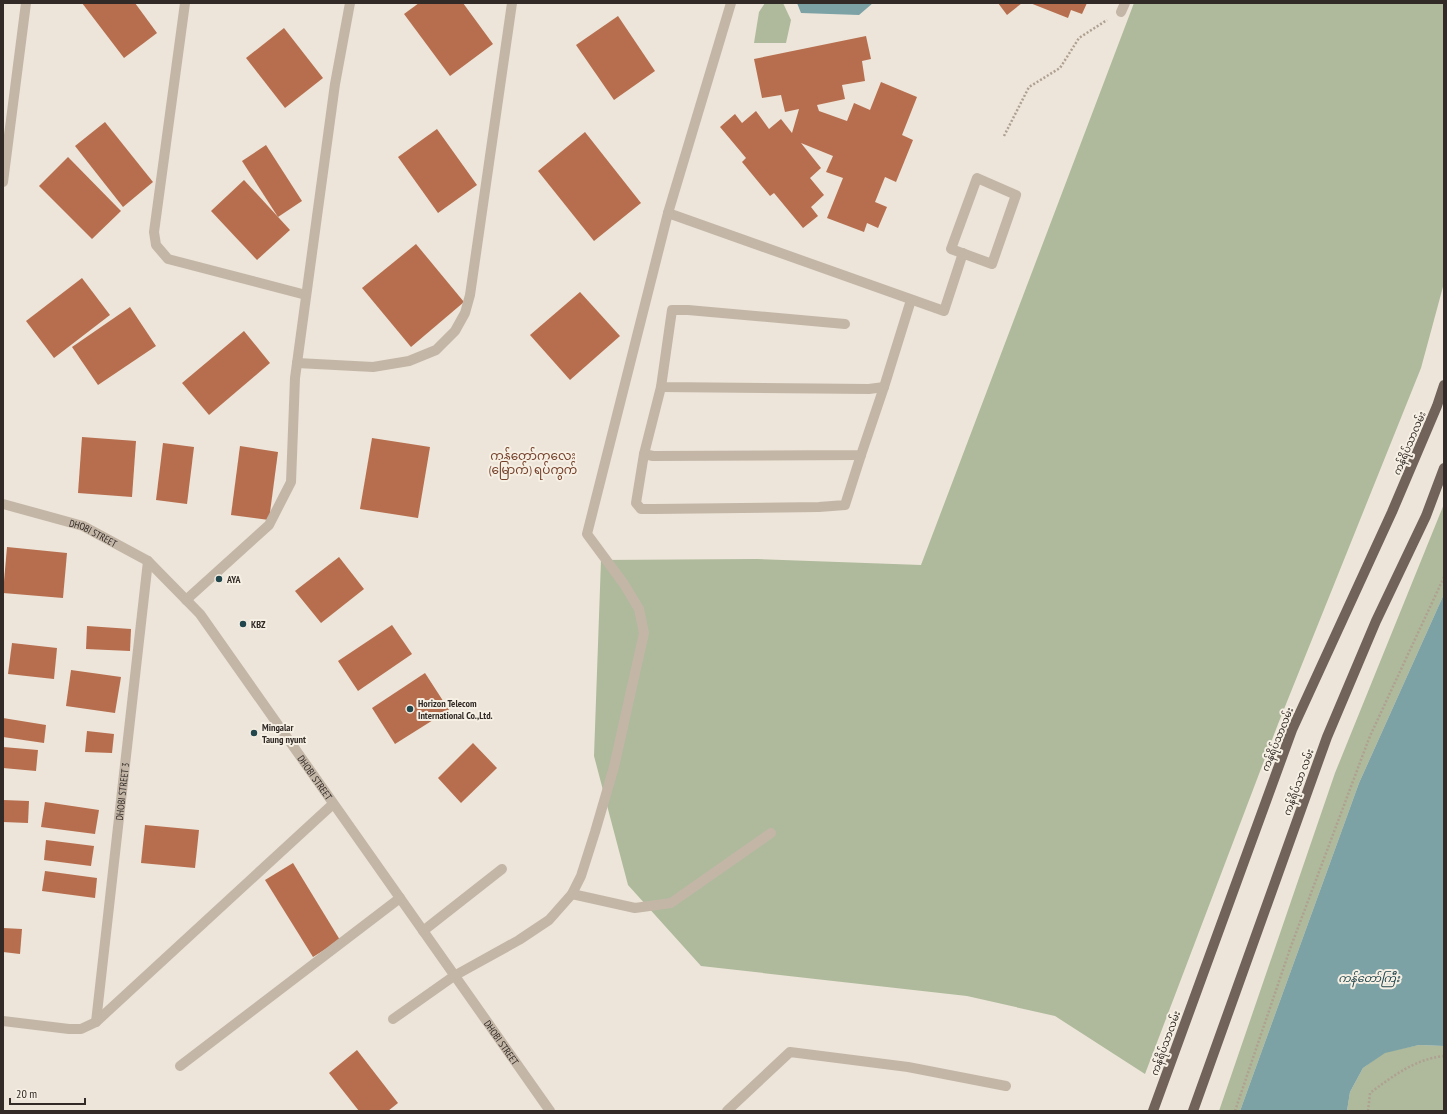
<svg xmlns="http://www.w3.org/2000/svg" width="1447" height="1114" viewBox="0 0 1447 1114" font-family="'PT Sans Narrow','Noto Sans Myanmar',sans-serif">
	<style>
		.green { fill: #aeba9b }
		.water { fill: #7ca2a6 }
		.building { fill: #b66e4e }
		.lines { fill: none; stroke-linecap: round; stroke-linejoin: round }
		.path { stroke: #afa091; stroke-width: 2.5; stroke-dasharray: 2 2; stroke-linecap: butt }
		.minor { stroke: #c3b6a7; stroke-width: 10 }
		.major { stroke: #716359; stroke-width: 10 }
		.poi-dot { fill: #21474d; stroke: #f6efe4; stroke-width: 1.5 }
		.labels { text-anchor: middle; stroke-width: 4; stroke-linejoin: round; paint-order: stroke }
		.street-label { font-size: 10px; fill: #312a26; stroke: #f6efe4 }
		.poi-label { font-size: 10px; font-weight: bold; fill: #312a26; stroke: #f6efe4; text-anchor: start }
		.water-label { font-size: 11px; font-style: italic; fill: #21474d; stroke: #f6efe4 }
		.quarter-label { font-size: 12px; fill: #75402a; stroke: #f6efe4 }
	</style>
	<rect width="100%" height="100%" fill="#ede5d9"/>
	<!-- green -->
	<g class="green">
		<polygon points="765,3 783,3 791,20 786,43 754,43 759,12"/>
		<polygon points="1134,3 1444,3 1444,283 1421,368 1278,724 1145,1074 1055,1016 967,996 701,966 628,885 594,756 601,560 757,559 921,565"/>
		<polygon points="1444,504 1444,594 1359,783 1240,1111 1219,1111 1335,773"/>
		<polygon points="1419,1045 1444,1046 1444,1111 1347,1111 1350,1092 1363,1068 1385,1052"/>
	</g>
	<!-- water -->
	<g class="water">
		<polygon points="797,3 873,3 859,15 801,13"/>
		<polygon points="1444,594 1444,1046 1419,1045 1385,1053 1363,1068 1350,1092 1347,1111 1240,1111 1359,783"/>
	</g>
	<!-- building -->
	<g class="building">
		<polygon points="82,3 135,3 157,33 124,58"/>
		<polygon points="419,3 463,3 493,44 450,76 404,14"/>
		<polygon points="998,3 1022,3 1007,15"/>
		<polygon points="1030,3 1087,3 1082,14 1071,10 1068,18"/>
		<polygon points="618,16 655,71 614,100 576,45"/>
		<polygon points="284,28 323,78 285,108 246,58"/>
		<polygon points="866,36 871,59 862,61 865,81 842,85 845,99 817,105 819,111 847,121 854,103 870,110 881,82 917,97 902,135 913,140 896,182 885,177 875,202 887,207 878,228 867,223 864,232 827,218 843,178 826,172 833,156 801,143 821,168 810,178 824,195 811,207 818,216 803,228 774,193 770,196 742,162 746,158 720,127 735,114 742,123 756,111 769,129 781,119 792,133 799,109 785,112 781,95 762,98 754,59"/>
		<polygon points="105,122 153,182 123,207 75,146"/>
		<polygon points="437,129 477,185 438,213 398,157"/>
		<polygon points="585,132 641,203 594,241 538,171"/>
		<polygon points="266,145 302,201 278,217 242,161"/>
		<polygon points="68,157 121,211 92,239 39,186"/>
		<polygon points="244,180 290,230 257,260 211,211"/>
		<polygon points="416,244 464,302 411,347 362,288"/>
		<polygon points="82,278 110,315 54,358 26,321"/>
		<polygon points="580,292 620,336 570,380 530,335"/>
		<polygon points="130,307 156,346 98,385 72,347"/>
		<polygon points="244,331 270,363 209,415 182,383"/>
		<polygon points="82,437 136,441 132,497 78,493"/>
		<polygon points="372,438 430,447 418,518 360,509"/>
		<polygon points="163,443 194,447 187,504 156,500"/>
		<polygon points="240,446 278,452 269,520 231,515"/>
		<polygon points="7,547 67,553 63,598 3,593"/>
		<polygon points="339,557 364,589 321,623 295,591"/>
		<polygon points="392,625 412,654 358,691 338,661"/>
		<polygon points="87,626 131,629 130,651 86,649"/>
		<polygon points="12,643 57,648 54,679 8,674"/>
		<polygon points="71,670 121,677 115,713 66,706"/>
		<polygon points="425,673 449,710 395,744 372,708"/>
		<polygon points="3,718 46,725 44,743 3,737"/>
		<polygon points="87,731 114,734 112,753 85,752"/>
		<polygon points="473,743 497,768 461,803 438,778"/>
		<polygon points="3,747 38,750 36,771 3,768"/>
		<polygon points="3,800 29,801 28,823 3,822"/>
		<polygon points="45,802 99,810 95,834 41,827"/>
		<polygon points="145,825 199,830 195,868 141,863"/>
		<polygon points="46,840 94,846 91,866 44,860"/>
		<polygon points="293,863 340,940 313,957 265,880"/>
		<polygon points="45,871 97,878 95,898 42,891"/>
		<polygon points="3,928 22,929 20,954 3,952"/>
		<polygon points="357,1050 398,1103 388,1111 359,1111 329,1073"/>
	</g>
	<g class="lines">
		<!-- path -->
		<g class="path">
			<polyline points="1004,136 1029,87 1060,68 1079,38 1107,20"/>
			<polyline points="1235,1111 1290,949 1370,736 1444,577"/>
			<path d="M1368,1111l2,-18c23,-17 45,-34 74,-37"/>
		</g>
		<!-- minor -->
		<g class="minor">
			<polyline points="185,3 154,232 156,245 168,259 306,295"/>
			<polyline points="1121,12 1125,3"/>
			<polygon points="977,178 1016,195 992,264 951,249"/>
			<polyline points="3,182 26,3"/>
			<polyline points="668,213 944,311 963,253"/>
			<polyline points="845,324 688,310 672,310 661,387 869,389 884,387 911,300"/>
			<polyline points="297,363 373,367 409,361 436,350 455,331 465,313 470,295 512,3"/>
			<polyline points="661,387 644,454 653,456 861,455 884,387"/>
			<polyline points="644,454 636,503 641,509 654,509 819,507 845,505 861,455"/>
			<path id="s1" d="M3,504l80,22 65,35 52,53 350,497"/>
			<polyline points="186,600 269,525 291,482 295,378 335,84 350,3"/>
			<polyline points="572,894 635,908 671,903 771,833"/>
			<polyline points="423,931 502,869"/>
			<polyline points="393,1019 454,976 519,940 549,920 572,894 581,876 595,832 614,767 644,633 639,609 624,584 587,534 668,213 731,3"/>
			<polyline points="3,1021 69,1029 81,1029 96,1022 333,804"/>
			<path id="s2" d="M96,1022l52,-461"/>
			<polyline points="180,1066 400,898"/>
			<polyline points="727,1111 790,1052 908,1067 1006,1086"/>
		</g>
		<!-- major -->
		<g class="major">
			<polyline points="1153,1111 1292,730 1392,512 1437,406 1444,385"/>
			<polyline points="1193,1111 1327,737 1376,621 1426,516 1444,468"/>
		</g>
	</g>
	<!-- markers -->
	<g class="poi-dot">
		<circle cx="219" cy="579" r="4"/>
		<circle cx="243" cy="624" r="4"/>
		<circle cx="410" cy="709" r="4"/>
		<circle cx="254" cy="733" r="4"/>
	</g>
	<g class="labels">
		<!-- street labels -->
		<g class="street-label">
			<text transform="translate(1409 443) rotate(-67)" y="4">ကန်ရိပ်သာလမ်း</text>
			<text dy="4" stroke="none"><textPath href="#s1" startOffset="95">DHOBI STREET</textPath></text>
			<text transform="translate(1277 739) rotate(-68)" y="4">ကန်ရိပ်သာလမ်း</text>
			<text dy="4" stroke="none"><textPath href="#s1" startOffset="431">DHOBI STREET</textPath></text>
			<text transform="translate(1298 782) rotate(-70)" y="4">ကန်ရိပ်သာ လမ်း</text>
			<text dy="4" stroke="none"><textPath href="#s2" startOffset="232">DHOBI STREET 3</textPath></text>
			<text dy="4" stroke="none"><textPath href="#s1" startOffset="755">DHOBI STREET</textPath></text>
			<text transform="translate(1165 1043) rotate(-70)" y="4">ကန်ရိပ်သာလမ်း</text>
		</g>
		<!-- poi labels -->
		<g class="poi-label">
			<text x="227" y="583">AYA</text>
			<text x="251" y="628">KBZ</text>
			<text x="418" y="707">Horizon Telecom<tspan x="418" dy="12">International Co.,Ltd.</tspan></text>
			<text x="262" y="731">Mingalar<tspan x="262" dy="12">Taung nyunt</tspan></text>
		</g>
		<!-- water labels -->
		<g class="water-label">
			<text x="1369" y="982">ကန်တော်ကြီး</text>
		</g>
		<!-- quarter labels -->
		<g class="quarter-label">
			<text x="533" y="460">ကန်တော်ကလေး<tspan x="533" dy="14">(မြောက်) ရပ်ကွက်</tspan></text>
		</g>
	</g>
	<!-- border -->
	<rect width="1447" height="1114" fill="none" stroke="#312a26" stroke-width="8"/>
	<!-- scale -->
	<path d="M10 1098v6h75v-6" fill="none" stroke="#312a26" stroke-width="2"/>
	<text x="16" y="1098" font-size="12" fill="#312a26" stroke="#f6efe4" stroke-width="3" paint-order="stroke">20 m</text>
</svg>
